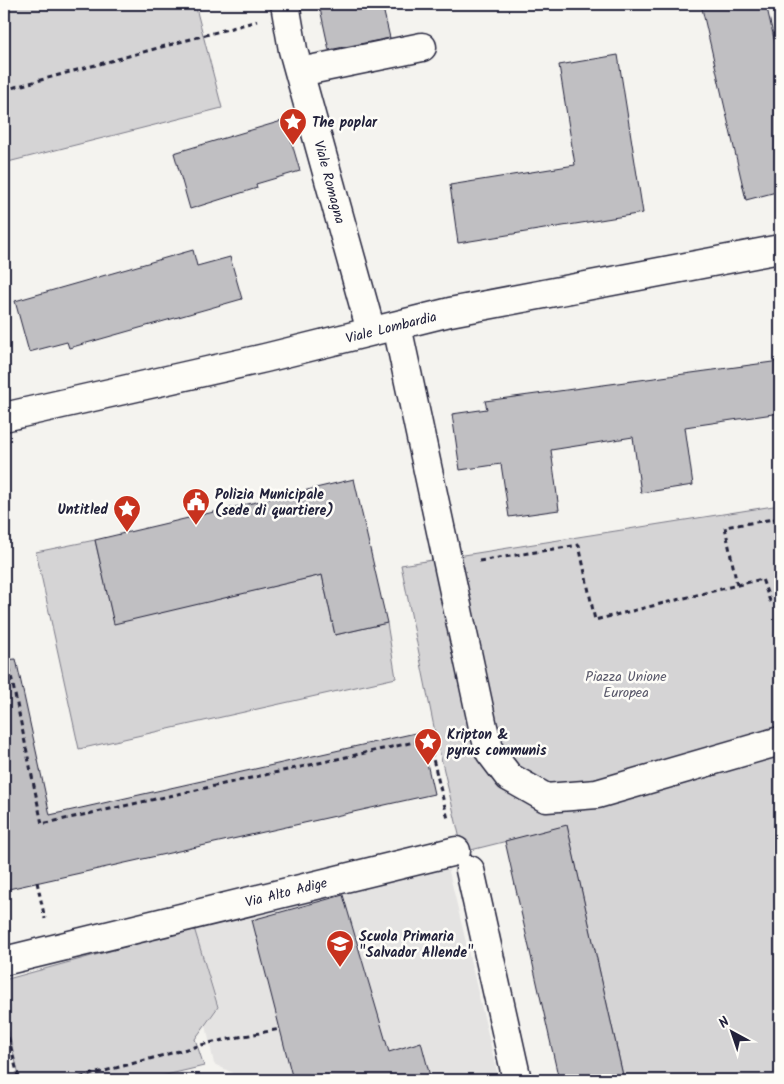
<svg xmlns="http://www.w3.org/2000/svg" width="784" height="1084" viewBox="0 0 784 1084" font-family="Kalam,sans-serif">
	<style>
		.built { fill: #e4e3e2 }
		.green { fill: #d5d4d5; stroke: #7c7b88 }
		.building { fill: #c0bfc2; stroke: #22223b }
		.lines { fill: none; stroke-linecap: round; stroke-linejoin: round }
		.minor-casing { stroke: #22223b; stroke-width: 31 }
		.path { stroke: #22223b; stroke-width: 3; stroke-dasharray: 5 4; stroke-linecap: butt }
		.minor { stroke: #fdfcf7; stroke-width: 28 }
		.labels { text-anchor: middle; stroke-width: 5; stroke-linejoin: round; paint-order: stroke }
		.poi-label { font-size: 14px; font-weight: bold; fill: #22223b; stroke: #fdfcf7; text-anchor: start }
		.street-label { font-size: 14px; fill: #22223b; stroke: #fdfcf7 }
		.park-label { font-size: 14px; fill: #585769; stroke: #fdfcf7 }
	</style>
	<rect width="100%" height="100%" fill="#f4f3ef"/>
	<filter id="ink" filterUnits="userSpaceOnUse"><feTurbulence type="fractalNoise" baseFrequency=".02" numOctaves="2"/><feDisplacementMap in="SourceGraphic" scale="10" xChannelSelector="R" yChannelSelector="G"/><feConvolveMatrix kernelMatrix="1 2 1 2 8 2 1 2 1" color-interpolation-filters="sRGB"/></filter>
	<g filter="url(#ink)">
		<!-- built -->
		<polygon class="built" points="446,859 499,1080 235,1080 233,1073 214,1064 206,1025 219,1007 194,928"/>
		<!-- green -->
		<g class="green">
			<polygon points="4,4 195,4 222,108 4,163"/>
			<polygon points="780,505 780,1080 624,1080 567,826 463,852 435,732 401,565"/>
			<polygon points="95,540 114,623 322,575 335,635 387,623 396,678 79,749 36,552"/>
			<polygon points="194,928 218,1007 195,1039 204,1066 145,1080 20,1080 4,1013 4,980"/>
		</g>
		<!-- building -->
		<g class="building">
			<polygon points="319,4 382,4 390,38 329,50"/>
			<polygon points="701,4 766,4 780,64 780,191 746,200"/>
			<polygon points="618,55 643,213 458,243 450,185 575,165 559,65"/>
			<polygon points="285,120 300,171 256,184 257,188 190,209 174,153"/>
			<polygon points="193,250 197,266 230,257 242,299 69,348 67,342 29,352 15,301"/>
			<polygon points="780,361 780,413 685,427 693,485 641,493 633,437 551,450 559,510 509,517 501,464 460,470 452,414 487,409 485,401"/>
			<polygon points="354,479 387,623 335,635 322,575 114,624 95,540"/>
			<polygon points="16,659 50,815 420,732 434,794 4,890 4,660"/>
			<polygon points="567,825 624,1080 559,1080 505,841"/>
			<polygon points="343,895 389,1052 421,1042 431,1080 293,1080 252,920"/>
		</g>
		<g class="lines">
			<defs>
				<g id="minor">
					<polyline points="285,4 293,50 371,331"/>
					<polyline points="300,72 422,47"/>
					<polyline points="397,326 483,727 490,752 509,777 546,798 597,794 780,741"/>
					<polyline points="4,417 265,358 450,312 780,249"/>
					<polyline points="470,870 517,1080"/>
					<polyline points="4,961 456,851"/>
				</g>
			</defs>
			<!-- minor casing -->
			<use href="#minor" class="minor-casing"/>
			<!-- path -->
			<g class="path">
				<polyline points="4,90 257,21"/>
				<polyline points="479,561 579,545 595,620 762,579 770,601 780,601"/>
				<polyline points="737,585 725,527 780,518"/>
				<polyline points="4,642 42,824 428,739 448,819"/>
				<polyline points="37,882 45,919"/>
				<polyline points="4,1020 19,1080"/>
				<polyline points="71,1080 209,1043 280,1029"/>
			</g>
			<!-- minor -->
			<use href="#minor" class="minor"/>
		</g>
	</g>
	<!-- icons -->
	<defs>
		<symbol id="sight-pin" viewBox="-11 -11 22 30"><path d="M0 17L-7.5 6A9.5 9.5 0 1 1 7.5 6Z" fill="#c8321e" stroke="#fdfcf7"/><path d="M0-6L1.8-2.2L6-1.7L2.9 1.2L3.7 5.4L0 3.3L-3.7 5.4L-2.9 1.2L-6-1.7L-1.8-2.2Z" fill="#fff"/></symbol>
		<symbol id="civic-pin" viewBox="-11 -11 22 30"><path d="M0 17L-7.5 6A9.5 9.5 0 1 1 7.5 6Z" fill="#c8321e" stroke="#fdfcf7"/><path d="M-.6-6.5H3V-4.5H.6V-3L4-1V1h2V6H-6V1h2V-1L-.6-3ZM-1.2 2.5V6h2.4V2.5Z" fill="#fff"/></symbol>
		<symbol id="school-pin" viewBox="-11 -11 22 30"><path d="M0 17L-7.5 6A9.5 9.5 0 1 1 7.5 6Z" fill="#c8321e" stroke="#fdfcf7"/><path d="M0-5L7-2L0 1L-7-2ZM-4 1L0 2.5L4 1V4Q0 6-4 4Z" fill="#fff"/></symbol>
	</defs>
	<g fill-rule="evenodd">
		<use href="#sight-pin" x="277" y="106" width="32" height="43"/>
		<use href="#civic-pin" x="180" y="486" width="32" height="43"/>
		<use href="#sight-pin" x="111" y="493" width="32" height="43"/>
		<use href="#sight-pin" x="412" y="726" width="32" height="43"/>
		<use href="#school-pin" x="324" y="928" width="32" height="43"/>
	</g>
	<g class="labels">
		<!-- poi labels -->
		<g class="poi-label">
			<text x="312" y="127">The poplar</text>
			<text x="215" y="499">Polizia Municipale<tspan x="215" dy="16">(sede di quartiere)</tspan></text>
			<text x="108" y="514" text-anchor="end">Untitled</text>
			<text x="447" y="739">Kripton &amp;<tspan x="447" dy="16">pyrus communis</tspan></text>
			<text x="359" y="941">Scuola Primaria<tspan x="359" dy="16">"Salvador Allende"</tspan></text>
		</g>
		<!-- street labels -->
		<g class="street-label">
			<text transform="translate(330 182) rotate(75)" y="5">Viale Romagna</text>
			<text transform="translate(391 327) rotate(-14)" y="5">Viale Lombardia</text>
			<text transform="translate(286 892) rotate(-14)" y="5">Via Alto Adige</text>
		</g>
		<!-- park labels -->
		<g class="park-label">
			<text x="626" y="681">Piazza Unione<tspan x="626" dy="16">Europea</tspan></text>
		</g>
	</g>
	<!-- margin -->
	<rect width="784" height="1084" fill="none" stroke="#fdfcf7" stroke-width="20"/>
	<rect x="10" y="10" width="764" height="1064" fill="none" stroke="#22223b" stroke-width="2" filter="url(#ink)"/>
	<!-- north arrow -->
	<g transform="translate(732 1032) rotate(320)" stroke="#fdfcf7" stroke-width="4" paint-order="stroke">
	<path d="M0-4L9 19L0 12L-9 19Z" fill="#22223b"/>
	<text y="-8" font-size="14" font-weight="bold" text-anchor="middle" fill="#22223b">N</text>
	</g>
</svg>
